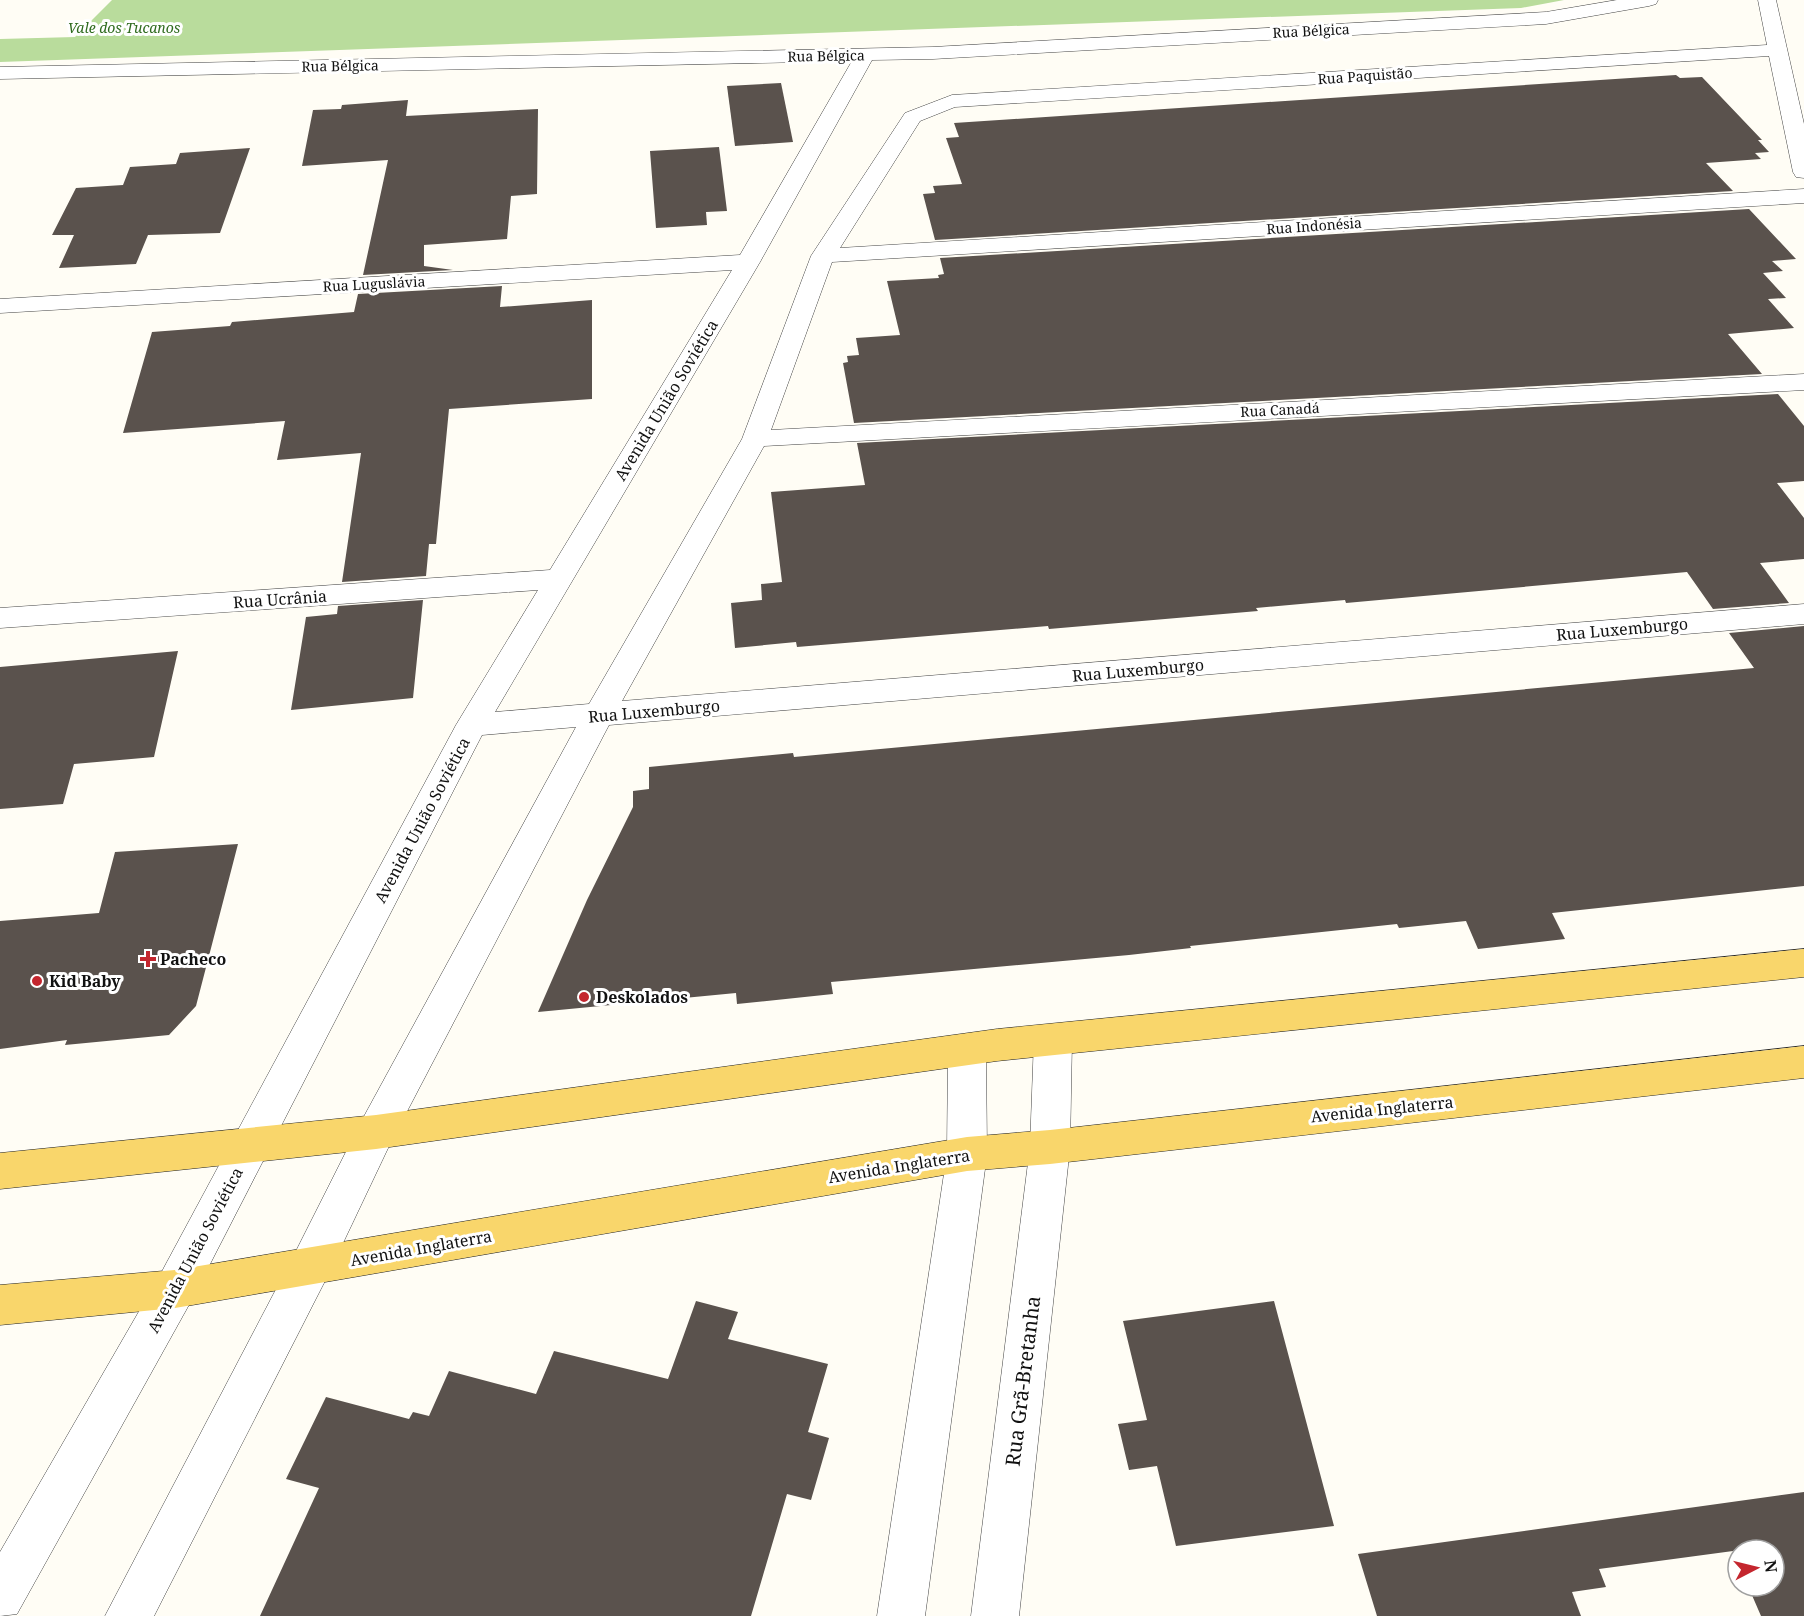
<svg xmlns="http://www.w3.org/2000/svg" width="1804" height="1616" viewBox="0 0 1804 1616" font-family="'Noto Serif',serif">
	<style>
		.forest { fill: #b9dc9c }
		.building { fill: #5a524d }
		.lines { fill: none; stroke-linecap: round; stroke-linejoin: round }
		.minor-casing { stroke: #444; stroke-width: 1 }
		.major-casing { stroke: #222; stroke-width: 1 }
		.minor { fill: #fff; fill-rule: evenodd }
		.major { fill: #f9d66b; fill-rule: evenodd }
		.poi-dot { fill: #c4262e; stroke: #fff; stroke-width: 2 }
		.labels { text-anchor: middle; stroke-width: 6; stroke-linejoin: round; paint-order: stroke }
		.far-park-label { font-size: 14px; font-style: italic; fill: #2f6b1f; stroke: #fff }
		.far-street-label { font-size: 14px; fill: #111; stroke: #fff }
		.street-label { font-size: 16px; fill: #111; stroke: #fff }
		.poi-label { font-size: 16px; font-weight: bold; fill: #111; stroke: #fff; text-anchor: start }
		.near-street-label { font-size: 20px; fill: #111; stroke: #fff }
	</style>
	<rect width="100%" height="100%" fill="#fffdf5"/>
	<!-- forest -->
	<polygon class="forest" points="112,0 1564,0 1521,8 0,62 0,39 75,37"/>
	<!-- building -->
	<g class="building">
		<polygon points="1676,75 1680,78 1702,77 1762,140 1758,140 1769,152 1755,153 1761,159 1706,163 1733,191 935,240 923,194 935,193 933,186 962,184 946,138 959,137 954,123"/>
		<polygon points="781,83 793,142 735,146 727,86"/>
		<polygon points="408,100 406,116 538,109 537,194 511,196 507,239 424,245 424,266 453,270 363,275 388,160 302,166 313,110 341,109 342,105"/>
		<polygon points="719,147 727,211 706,212 707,225 656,228 650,151"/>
		<polygon points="250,148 220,233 148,235 136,264 59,268 74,235 52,235 76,188 123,185 130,167 176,164 180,153"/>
		<polygon points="1749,209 1796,259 1772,261 1783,271 1763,273 1786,298 1768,299 1794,328 1728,334 1762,374 854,423 843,363 848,362 847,356 859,355 856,338 900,335 887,281 939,278 938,275 944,274 940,258"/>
		<polygon points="502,286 500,307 592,300 592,399 449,409 436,544 429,544 426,576 342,582 361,453 277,460 285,421 123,433 152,332 230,326 232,322 354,312 358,294"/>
		<polygon points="1778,394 1804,426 1804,481 1777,483 1804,518 1804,559 1760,563 1789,603 1713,609 1687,572 1346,603 1345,600 1256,608 1258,611 1049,629 1048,626 797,647 796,642 735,648 731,603 762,600 761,584 782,582 771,492 865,485 857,443"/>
		<polygon points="423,600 413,698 291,710 306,617 337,614 338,606"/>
		<polygon points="1804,626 1804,886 1552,913 1565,939 1478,949 1466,921 1399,928 1397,924 1190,946 1191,948 1129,955 831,982 833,994 737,1004 736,993 538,1012 587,900 633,807 633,791 649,789 649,767 793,753 794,757 1754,668 1729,633"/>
		<polygon points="178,651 154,757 74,764 63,804 0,809 0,667"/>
		<polygon points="238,844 196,1006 169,1035 65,1045 67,1040 0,1049 0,921 99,913 115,852"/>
		<polygon points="696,1301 738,1312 728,1339 828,1364 808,1432 829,1438 811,1500 787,1494 751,1616 260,1616 319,1488 286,1479 326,1397 409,1419 413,1412 429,1416 449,1371 536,1394 554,1351 668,1379"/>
		<polygon points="1274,1301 1334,1526 1176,1546 1157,1466 1129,1470 1118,1424 1147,1420 1123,1321"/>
		<polygon points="1804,1492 1804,1616 1761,1616 1748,1586 1774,1586 1774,1550 1738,1550 1738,1563 1733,1551 1599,1569 1606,1587 1572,1592 1581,1616 1377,1616 1358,1554"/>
	</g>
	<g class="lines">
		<defs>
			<g id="minor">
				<polygon points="1617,0 1658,0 1656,4 1649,6 1546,24 933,59 872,60 760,262 495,712 589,704 742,439 811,256 905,113 952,95 1767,45 1758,0 1776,0 1804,124 1804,178 1796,177 1793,172 1769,56 955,107 920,121 840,248 1804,189 1804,203 832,262 771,430 1804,374 1804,390 764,446 622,701 1804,604 1804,624 609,725 390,1144 325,1281 154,1616 105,1616 295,1253 362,1120 576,727 482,735 190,1303 17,1614 0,1616 0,1552 160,1275 456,725 538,590 0,628 0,608 550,570 732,270 0,313 0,299 740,255 852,61 0,79 0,67 933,47 1546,12"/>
				<polygon points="1053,1024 1066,1029 1072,1040 1070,1147 1019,1616 971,1616 1030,1147 1034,1040 1040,1029"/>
				<polygon points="967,1035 980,1040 986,1051 987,1154 925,1616 877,1616 947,1154 948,1051 954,1040"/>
			</g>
			<g id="major">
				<polygon points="1804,949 1804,977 997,1061 376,1149 0,1189 0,1153 376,1115 997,1029"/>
				<polygon points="1804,1046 1804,1078 1050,1164 967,1171 175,1308 0,1325 0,1285 175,1270 967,1137 1050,1130"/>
			</g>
		</defs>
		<!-- minor casing -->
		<use href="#minor" class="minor-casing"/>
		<!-- major casing -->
		<use href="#major" class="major-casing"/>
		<!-- minor -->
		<use href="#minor" class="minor"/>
		<!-- major -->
		<use href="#major" class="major"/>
	</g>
	<!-- markers -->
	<g class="poi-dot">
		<path d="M145 950h6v6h6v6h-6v6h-6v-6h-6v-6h6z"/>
		<circle cx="37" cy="981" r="6"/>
		<circle cx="584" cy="997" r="6"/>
	</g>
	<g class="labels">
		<!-- far-park labels -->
		<g class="far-park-label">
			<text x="124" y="33">Vale dos Tucanos</text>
		</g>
		<!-- far-street labels -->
		<g class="far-street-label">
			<text transform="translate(1311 31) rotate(-3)" y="5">Rua Bélgica</text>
			<text transform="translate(826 56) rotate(-1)" y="5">Rua Bélgica</text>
			<text transform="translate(340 66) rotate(-1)" y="5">Rua Bélgica</text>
			<text transform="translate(1365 76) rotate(-4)" y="5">Rua Paquistão</text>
			<text transform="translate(1314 226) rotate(-4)" y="5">Rua Indonésia</text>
			<text transform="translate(374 284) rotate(-3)" y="5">Rua Luguslávia</text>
			<text transform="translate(1280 410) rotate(-3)" y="5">Rua Canadá</text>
		</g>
		<!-- street labels -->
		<g class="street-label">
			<text transform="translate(666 400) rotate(-59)" y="6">Avenida União Soviética</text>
			<text transform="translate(280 599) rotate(-4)" y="6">Rua Ucrânia</text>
			<text transform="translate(1622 629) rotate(-5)" y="6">Rua Luxemburgo</text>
			<text transform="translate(1138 670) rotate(-5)" y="6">Rua Luxemburgo</text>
			<text transform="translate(654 711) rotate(-5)" y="6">Rua Luxemburgo</text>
			<text transform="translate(422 820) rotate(-62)" y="6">Avenida União Soviética</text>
			<text transform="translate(1382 1109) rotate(-6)" y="6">Avenida Inglaterra</text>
			<text transform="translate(899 1166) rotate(-9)" y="6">Avenida Inglaterra</text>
			<text transform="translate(421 1248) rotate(-10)" y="6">Avenida Inglaterra</text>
			<text transform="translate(195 1250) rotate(-62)" y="6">Avenida União Soviética</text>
		</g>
		<!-- poi labels -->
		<g class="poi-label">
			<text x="160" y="965">Pacheco</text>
			<text x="49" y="987">Kid Baby</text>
			<text x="596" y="1003">Deskolados</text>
		</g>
		<!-- near-street labels -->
		<g class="near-street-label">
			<text transform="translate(1023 1381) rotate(-83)" y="7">Rua Grã-Bretanha</text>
		</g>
	</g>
	<!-- north arrow -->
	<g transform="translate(1756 1568) rotate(83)"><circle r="28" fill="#ffffff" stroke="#a0a0a0" stroke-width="1.5"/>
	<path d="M0-4.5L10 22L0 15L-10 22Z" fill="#c4262e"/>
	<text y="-9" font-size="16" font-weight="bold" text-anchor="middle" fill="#111111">N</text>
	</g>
</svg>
